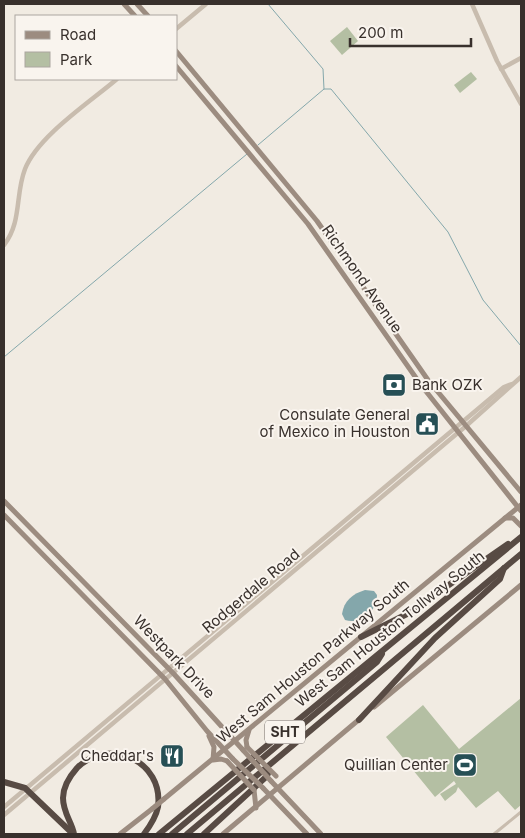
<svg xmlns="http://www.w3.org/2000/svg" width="525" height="838" viewBox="0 0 525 838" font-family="Inter,sans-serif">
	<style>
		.green { fill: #b4bfa3 }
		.water { fill: #84a7ab }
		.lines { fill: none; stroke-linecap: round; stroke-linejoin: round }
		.stream { stroke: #84a7ab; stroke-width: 1 }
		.minor { stroke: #c8bcae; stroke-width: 3 }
		.tertiary { stroke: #c8bcae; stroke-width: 4.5 }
		.secondary { stroke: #9c8c80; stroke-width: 5 }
		.motorway { stroke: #584b44; stroke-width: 6 }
		.secondary-bridge { stroke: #9c8c80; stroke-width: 5 }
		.labels { text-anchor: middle; stroke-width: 4; stroke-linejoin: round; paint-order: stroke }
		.shield { fill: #f9f4ee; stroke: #726b66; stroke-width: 1 }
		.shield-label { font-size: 14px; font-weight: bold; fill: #38302c }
		.street-label { font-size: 15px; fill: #38302c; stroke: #f9f4ee }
		.poi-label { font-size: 15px; fill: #38302c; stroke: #f9f4ee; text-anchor: end }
	</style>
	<rect width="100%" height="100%" fill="#f1ebe2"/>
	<!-- green -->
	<g class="green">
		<polygon points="347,27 358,41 342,55 330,41"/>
		<polygon points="471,72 477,79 460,93 454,85"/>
		<polygon points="521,698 521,805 515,810 498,791 476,808 458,787 456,792 445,801 440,794 456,784 454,781 435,797 386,737 423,705 459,749"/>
	</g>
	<!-- water -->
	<path class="water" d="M365,590l9,1 3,4c0,16 -16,30 -32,25l-3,-6c2,-13 10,-20 23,-24z"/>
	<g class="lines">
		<!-- stream -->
		<g class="stream">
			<polyline points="268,4 323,69 324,89"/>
			<polyline points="258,145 324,89 331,89 448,232 483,300 521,346"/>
			<polyline points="4,357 247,154"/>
		</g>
		<!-- minor -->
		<polyline class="minor" points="494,834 521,812"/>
		<!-- tertiary -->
		<g class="tertiary">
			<polyline points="472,4 497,61 521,104"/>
			<polyline points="176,29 206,4"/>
			<polyline points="501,69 521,58"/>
			<path d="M4,245c18,-23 11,-50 21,-76 13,-33 65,-67 92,-90"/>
			<polyline points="4,807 504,387 512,384"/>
			<polyline points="4,815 466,426 521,377"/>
		</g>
		<!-- secondary -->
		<g class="secondary">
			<polyline points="124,4 135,16"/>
			<polyline points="137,4 148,16"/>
			<polyline points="176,51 317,221 428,380 521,492"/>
			<polyline points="176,66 308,224 421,385 521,511"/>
			<polyline points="4,501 173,673 243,750"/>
			<polyline points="4,515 165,679 207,731 233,759"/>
			<polyline points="505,518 513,518 521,526"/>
			<polyline points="374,707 521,585"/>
			<polyline points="209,736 214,747 213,760 221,759 227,761"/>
			<polyline points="247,747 246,740 249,730"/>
			<polyline points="271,781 321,834"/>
			<polyline points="263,788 307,834"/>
			<polyline points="254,790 256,808"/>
			<polyline points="164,799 521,505"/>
			<polyline points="120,834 152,809"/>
			<polyline points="223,834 362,717"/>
		</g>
		<!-- motorway -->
		<g class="motorway">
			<polyline points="361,637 407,614 508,544"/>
			<polyline points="359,720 435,638 500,579 504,568"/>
			<polyline points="4,782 25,788 71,832"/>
			<path d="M74,834c-2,-12 -11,-21 -11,-36 0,-12 6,-21 14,-30 32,-32 87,-7 81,39 -2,10 -8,19 -14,27"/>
			<polyline points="159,834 521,537"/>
			<polyline points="172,834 377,662 382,654"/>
			<polyline points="187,834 521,554"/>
			<polyline points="204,834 267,776 269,771"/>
		</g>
		<!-- secondary-bridge -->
		<g class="secondary-bridge">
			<polyline points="247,747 276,776"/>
			<polyline points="243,750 271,781"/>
			<polyline points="233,759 263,788"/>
			<polyline points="227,761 254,790"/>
			<polyline points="152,809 164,799"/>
		</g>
	</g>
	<!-- icons -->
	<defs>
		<symbol id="bank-square" viewBox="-11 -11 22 22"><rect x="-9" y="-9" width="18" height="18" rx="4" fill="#264f55" stroke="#f9f4ee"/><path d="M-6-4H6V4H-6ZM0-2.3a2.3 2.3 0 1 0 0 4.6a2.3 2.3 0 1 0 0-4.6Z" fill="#fff"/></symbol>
		<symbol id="civic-square" viewBox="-11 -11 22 22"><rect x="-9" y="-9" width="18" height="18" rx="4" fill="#264f55" stroke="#f9f4ee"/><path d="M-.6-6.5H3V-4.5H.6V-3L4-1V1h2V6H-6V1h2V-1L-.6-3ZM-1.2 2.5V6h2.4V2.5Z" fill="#fff"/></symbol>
		<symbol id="restaurant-square" viewBox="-11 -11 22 22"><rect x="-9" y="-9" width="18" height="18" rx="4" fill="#264f55" stroke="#f9f4ee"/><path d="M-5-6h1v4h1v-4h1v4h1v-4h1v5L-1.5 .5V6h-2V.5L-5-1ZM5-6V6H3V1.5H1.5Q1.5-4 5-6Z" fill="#fff"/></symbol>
		<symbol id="stadium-square" viewBox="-11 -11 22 22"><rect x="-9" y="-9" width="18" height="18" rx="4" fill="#264f55" stroke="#f9f4ee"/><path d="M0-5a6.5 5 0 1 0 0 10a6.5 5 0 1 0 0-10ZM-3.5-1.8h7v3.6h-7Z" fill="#fff"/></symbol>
	</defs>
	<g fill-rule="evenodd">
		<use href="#bank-square" x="380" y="371" width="28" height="28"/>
		<use href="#civic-square" x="413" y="410" width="28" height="28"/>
		<use href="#restaurant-square" x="158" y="742" width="28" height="28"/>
		<use href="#stadium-square" x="451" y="751" width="28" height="28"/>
	</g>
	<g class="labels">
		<!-- shield labels -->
		<rect class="shield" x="265" y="720.5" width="40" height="23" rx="4"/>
		<g class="shield-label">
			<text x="285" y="737">SHT</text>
		</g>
		<!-- street labels -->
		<g class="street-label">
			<text transform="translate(362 279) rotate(55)" y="5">Richmond Avenue</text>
			<text transform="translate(251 591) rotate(-40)" y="5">Rodgerdale Road</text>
			<text transform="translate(390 629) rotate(-39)" y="5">West Sam Houston Tollway South</text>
			<text transform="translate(174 657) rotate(46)" y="5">Westpark Drive</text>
			<text transform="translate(313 661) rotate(-40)" y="5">West Sam Houston Parkway South</text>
		</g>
		<!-- poi labels -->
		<g class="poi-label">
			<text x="412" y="390" text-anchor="start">Bank OZK</text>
			<text x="410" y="420">Consulate General<tspan x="410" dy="17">of Mexico in Houston</tspan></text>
			<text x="154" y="761">Cheddar's</text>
			<text x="448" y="770">Quillian Center</text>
		</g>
	</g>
	<!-- border -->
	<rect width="525" height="838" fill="none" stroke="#38302c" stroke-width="10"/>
	<!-- legend -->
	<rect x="15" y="15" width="162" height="65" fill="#f9f4ee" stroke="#aca6a0"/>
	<rect x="25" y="31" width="25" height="8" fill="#9c8c80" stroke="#aca6a0"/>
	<text x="60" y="40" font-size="15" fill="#38302c">Road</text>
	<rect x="25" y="52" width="25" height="15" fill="#b4bfa3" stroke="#aca6a0"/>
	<text x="60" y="65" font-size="15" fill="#38302c">Park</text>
	<!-- scale -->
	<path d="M350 38v8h121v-8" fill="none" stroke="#38302c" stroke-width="2.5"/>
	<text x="358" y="38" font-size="15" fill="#38302c" stroke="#f9f4ee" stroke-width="4" paint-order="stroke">200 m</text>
</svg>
